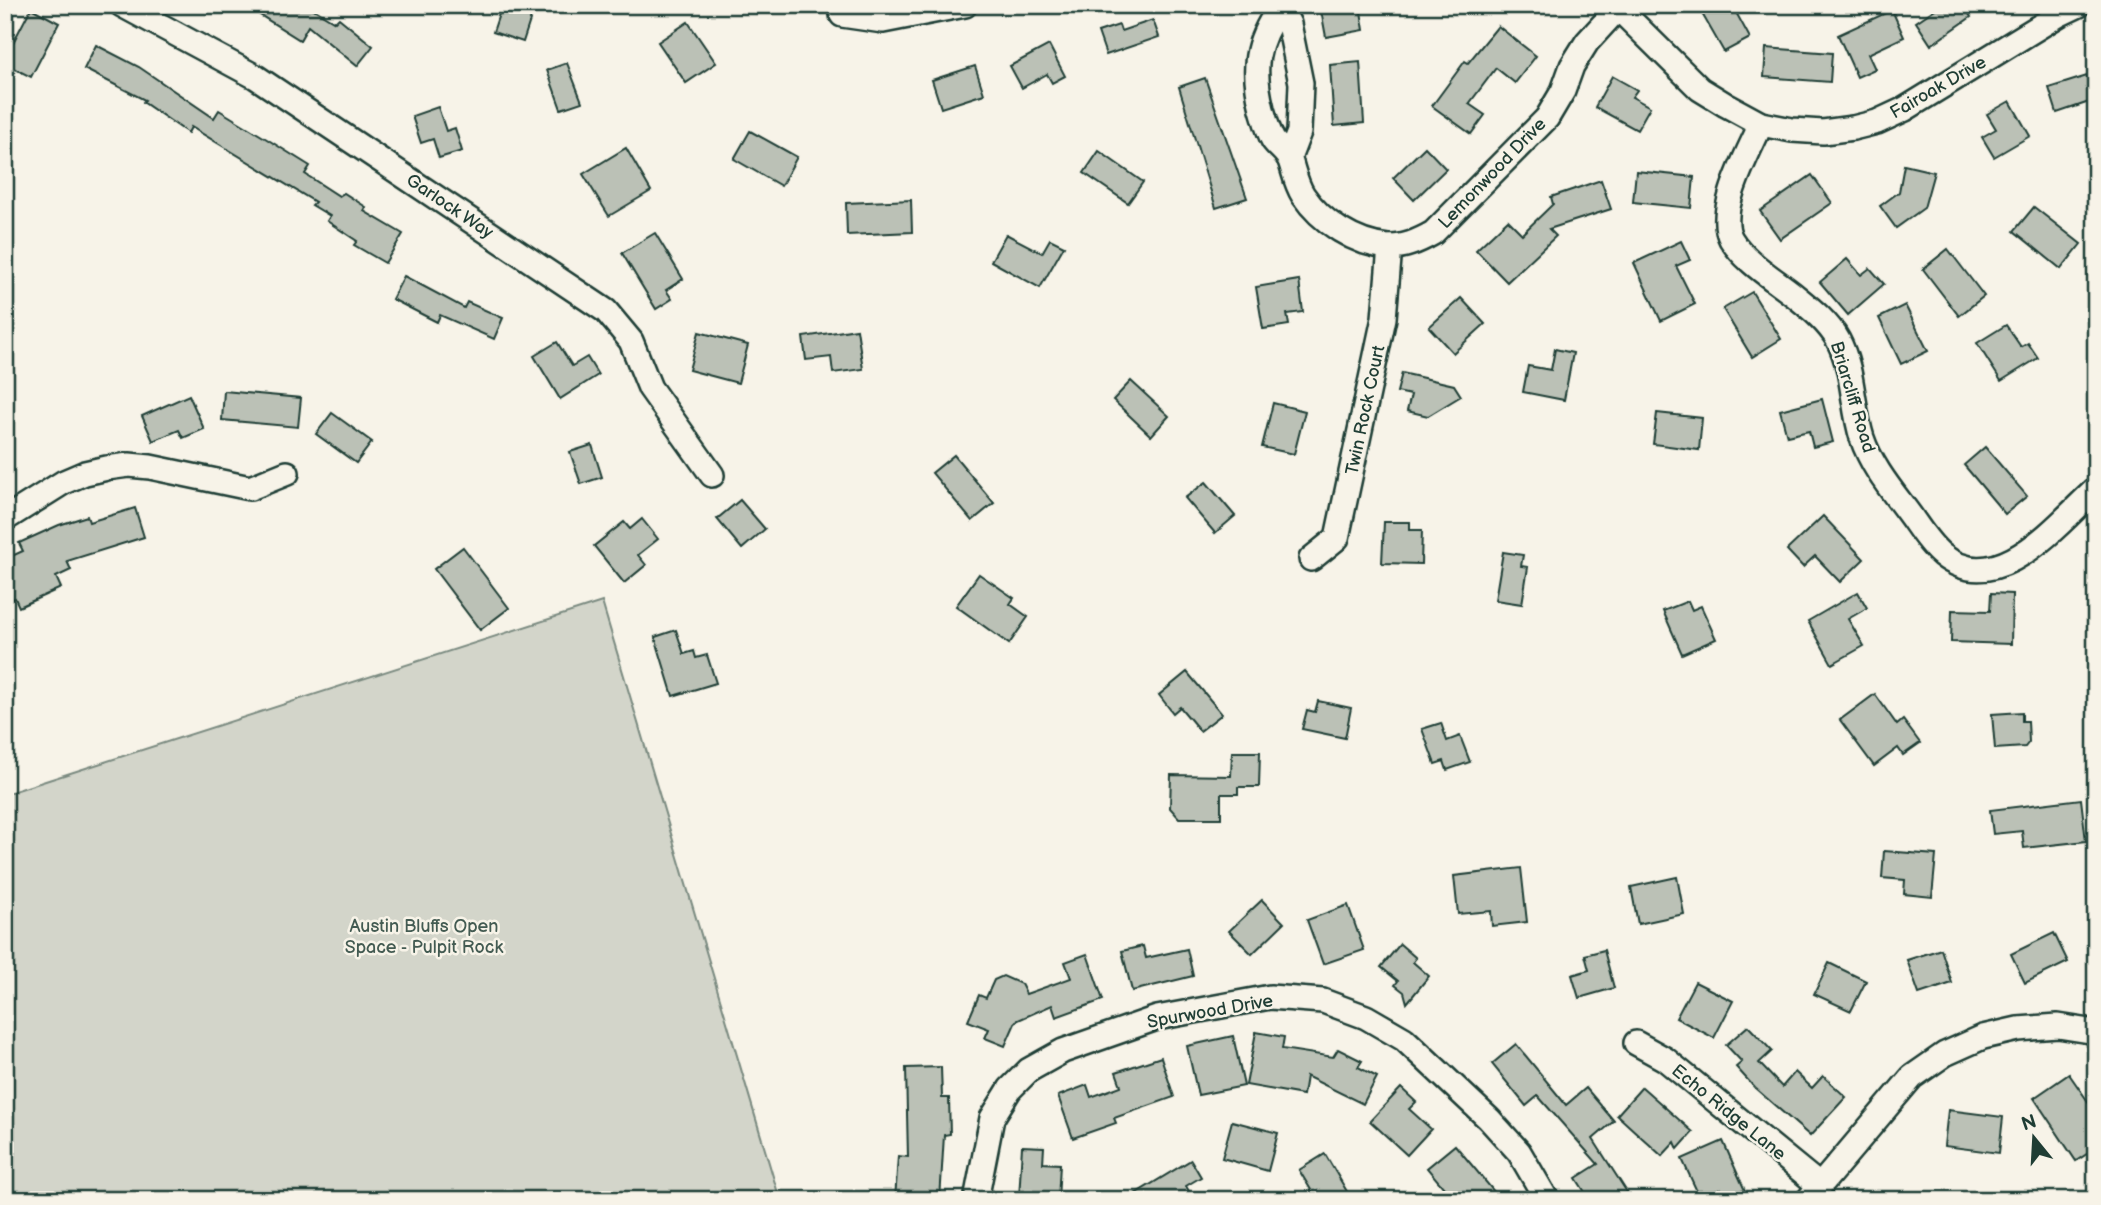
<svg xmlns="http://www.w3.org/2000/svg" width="2101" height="1205" viewBox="0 0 2101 1205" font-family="'Balsamiq Sans',sans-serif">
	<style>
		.green { fill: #d3d5ca; stroke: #79897f; stroke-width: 2 }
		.building { fill: #bbc1b6; stroke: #1f3d34; stroke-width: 2 }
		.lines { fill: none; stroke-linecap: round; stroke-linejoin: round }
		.minor-casing { stroke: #1f3d34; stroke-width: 28 }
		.minor { stroke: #f7f3e8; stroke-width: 23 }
		.labels { text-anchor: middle; stroke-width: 5; stroke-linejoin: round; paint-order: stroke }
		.street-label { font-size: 18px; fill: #1f3d34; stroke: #f7f3e8 }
		.park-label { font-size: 18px; fill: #435b52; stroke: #f7f3e8 }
	</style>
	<rect width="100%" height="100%" fill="#f7f3e8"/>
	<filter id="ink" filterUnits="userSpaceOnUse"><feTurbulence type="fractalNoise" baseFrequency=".0143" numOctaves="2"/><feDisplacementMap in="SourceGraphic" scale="14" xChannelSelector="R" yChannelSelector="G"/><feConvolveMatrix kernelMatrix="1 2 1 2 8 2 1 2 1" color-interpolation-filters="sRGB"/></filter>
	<g filter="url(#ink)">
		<!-- green -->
		<polygon class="green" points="602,602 780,1200 5,1200 5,794"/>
		<!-- building -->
		<g class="building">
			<polygon points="244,5 307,5 335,22 339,18 373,46 357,66 308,26 300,40"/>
			<polygon points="502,5 535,5 523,42 493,32"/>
			<polygon points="1320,5 1360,5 1364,30 1326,37"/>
			<polygon points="1697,5 1732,5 1750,38 1724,52"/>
			<polygon points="1941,5 1963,5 1971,17 1931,45 1916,22"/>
			<polygon points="31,8 59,23 31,77 5,64 5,58"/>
			<polygon points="1892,10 1904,37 1868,54 1875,69 1857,77 1838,35"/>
			<polygon points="1153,20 1159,37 1106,55 1098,32 1119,25 1121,31"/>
			<polygon points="688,22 716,63 686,83 658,42"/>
			<polygon points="1498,26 1536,56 1515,83 1496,68 1469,104 1485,115 1471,134 1432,106 1465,61 1468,63"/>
			<polygon points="96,45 139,67 214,118 219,110 262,136 310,166 305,174 339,196 344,193 366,207 364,211 403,234 385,263 354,245 357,241 327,221 330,216 312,205 315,202 191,127 188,133 143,102 145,100 84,69"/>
			<polygon points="1049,45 1065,76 1052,83 1047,74 1022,88 1010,66"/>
			<polygon points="1766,48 1832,53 1830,82 1764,77"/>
			<polygon points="1360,62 1364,123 1334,126 1330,65"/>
			<polygon points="567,63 582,102 561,109 547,70"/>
			<polygon points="975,66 984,94 941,108 932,80"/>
			<polygon points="1612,76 1637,90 1632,97 1650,107 1637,130 1595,107"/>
			<polygon points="2087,76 2095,100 2057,113 2049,88"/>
			<polygon points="1205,78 1247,198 1216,208 1179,87"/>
			<polygon points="2010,101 2030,136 1994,157 1982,137 1996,129 1987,114"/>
			<polygon points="438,107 446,131 455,128 462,151 439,158 433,139 421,143 412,116"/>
			<polygon points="750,131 797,157 781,186 734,159"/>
			<polygon points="1425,147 1446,169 1414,200 1393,178"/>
			<polygon points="626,148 651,191 609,216 583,174"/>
			<polygon points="1099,151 1143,182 1128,203 1084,173"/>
			<polygon points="1904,165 1934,172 1924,208 1896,228 1880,206 1899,192"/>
			<polygon points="1636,171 1694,177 1691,208 1633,202"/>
			<polygon points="1812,175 1832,203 1780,239 1760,211"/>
			<polygon points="1601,180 1611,209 1549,229 1556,236 1507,282 1476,250 1508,220 1522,234 1553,204 1551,197"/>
			<polygon points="911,200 912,232 847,235 846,203"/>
			<polygon points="2034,207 2081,244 2061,269 2014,231"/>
			<polygon points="655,233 683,279 666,290 672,299 656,309 622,253"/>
			<polygon points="1006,234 1042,253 1050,239 1064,246 1040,288 991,261"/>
			<polygon points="1681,241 1690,260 1676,266 1695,304 1661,321 1634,263"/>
			<polygon points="1948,249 1984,296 1959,316 1923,269"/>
			<polygon points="1847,259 1861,275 1870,268 1884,284 1848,315 1820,282"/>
			<polygon points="404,276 464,308 467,302 503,318 494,339 440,315 437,322 392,299"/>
			<polygon points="1299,280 1303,312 1287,314 1289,325 1263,329 1256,287"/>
			<polygon points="1752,292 1781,339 1752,357 1723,309"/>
			<polygon points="1461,298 1485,324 1453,353 1429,327"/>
			<polygon points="1905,305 1928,351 1901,364 1879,318"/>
			<polygon points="2006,325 2021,347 2028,343 2038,358 2001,381 1977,343"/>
			<polygon points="857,329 863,369 833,373 831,357 806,360 803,337"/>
			<polygon points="699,332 748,345 738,383 689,370"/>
			<polygon points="557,342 572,366 587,357 598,375 560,399 534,356"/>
			<polygon points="1555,349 1573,353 1564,400 1523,392 1528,366 1551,370"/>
			<polygon points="1402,373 1454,385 1461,396 1428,416 1407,411 1411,395 1397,392"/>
			<polygon points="1131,381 1169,416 1151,436 1113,400"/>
			<polygon points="224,391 301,398 298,427 222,420"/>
			<polygon points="189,395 204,429 183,438 179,430 153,441 142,416"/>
			<polygon points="1822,399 1833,442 1813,447 1809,431 1787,436 1780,410"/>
			<polygon points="1273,403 1305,411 1294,454 1262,447"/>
			<polygon points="332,413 372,442 356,463 316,434"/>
			<polygon points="1657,413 1702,418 1699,450 1653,444"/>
			<polygon points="592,445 602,477 581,484 570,452"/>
			<polygon points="1985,447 2027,496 2005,514 1964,465"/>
			<polygon points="954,455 994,503 972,521 932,473"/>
			<polygon points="1206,482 1235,516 1215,533 1185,498"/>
			<polygon points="740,500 765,529 742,549 717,519"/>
			<polygon points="135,508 144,537 67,561 71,570 56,577 61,588 19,607 15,598 5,602 5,559 23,551 19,543 59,525 87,516 89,522"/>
			<polygon points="1823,516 1864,559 1840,582 1815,556 1803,567 1787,550"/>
			<polygon points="642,519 658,539 638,555 646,565 624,583 594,546 624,522 630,529"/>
			<polygon points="1384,522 1410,522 1410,530 1422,530 1421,564 1382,563"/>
			<polygon points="463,547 509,608 480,630 434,569"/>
			<polygon points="1503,552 1523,555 1521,566 1528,567 1522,604 1495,600"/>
			<polygon points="979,574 1014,598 1010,604 1028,617 1009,644 956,606"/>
			<polygon points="1858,592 1867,608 1848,619 1864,646 1832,664 1808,621"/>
			<polygon points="1991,593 2012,594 2011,644 1951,642 1952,610 1990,611"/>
			<polygon points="1688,601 1692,610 1701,606 1716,639 1682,654 1663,611"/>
			<polygon points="676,630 684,654 694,651 696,658 707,655 716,683 673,696 655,637"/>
			<polygon points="1187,672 1222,714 1200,731 1180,707 1173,713 1159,695"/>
			<polygon points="1875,694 1897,725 1903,720 1920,743 1903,755 1898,748 1874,766 1840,720"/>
			<polygon points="1318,701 1351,708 1345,738 1302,729 1307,710 1315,712"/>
			<polygon points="2022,712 2022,721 2028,721 2029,742 2025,747 1995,749 1992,714"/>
			<polygon points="1441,723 1447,741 1460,736 1470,762 1447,770 1444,761 1435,764 1422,729"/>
			<polygon points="1232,752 1260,752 1259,787 1238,787 1238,794 1221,794 1221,818 1179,818 1170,808 1171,775 1231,776"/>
			<polygon points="2081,799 2086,841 2024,848 2022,831 1993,834 1990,810"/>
			<polygon points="1884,851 1936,855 1932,897 1904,894 1905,880 1882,878"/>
			<polygon points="1521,868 1527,922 1492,926 1491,911 1458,914 1454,876"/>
			<polygon points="1677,877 1684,914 1638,924 1631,887"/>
			<polygon points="1262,900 1284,923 1252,954 1229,931"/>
			<polygon points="1348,905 1364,950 1323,964 1307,920"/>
			<polygon points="2054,933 2068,962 2025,983 2011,954"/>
			<polygon points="1400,944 1416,958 1413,962 1429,976 1407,1003 1404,992 1395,985 1398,981 1381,967"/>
			<polygon points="1143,946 1146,958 1187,949 1193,976 1132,991 1122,951"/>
			<polygon points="1941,949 1952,983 1919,994 1907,960"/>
			<polygon points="1604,950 1614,988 1579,998 1572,975 1589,970 1585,955"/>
			<polygon points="1087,954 1103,1000 1056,1017 1052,1005 1016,1021 1005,1046 985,1038 989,1029 968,1021 979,995 986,998 994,980 1003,976 1021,984 1026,994 1071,978 1065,962"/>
			<polygon points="1829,963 1866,981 1851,1011 1814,994"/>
			<polygon points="1695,982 1733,1001 1714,1038 1676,1018"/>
			<polygon points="1748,1026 1772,1051 1759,1063 1782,1087 1795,1072 1812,1088 1823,1076 1846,1097 1810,1136 1755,1088 1736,1067 1742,1062 1726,1045"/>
			<polygon points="1256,1032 1284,1037 1282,1049 1333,1057 1338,1049 1362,1061 1358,1067 1377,1077 1363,1104 1306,1076 1303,1095 1246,1085"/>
			<polygon points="1233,1036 1244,1086 1198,1095 1187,1046"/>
			<polygon points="1516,1044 1566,1105 1586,1088 1614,1121 1593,1139 1632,1200 1590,1200 1576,1178 1598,1164 1538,1096 1526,1106 1492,1064"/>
			<polygon points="1161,1057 1174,1097 1114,1118 1116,1123 1073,1138 1058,1096 1087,1085 1091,1097 1121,1086 1116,1072"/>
			<polygon points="941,1067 942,1098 949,1098 950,1134 944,1135 940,1200 895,1200 898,1156 908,1157 906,1068"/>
			<polygon points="2069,1074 2096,1113 2096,1148 2076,1161 2034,1098"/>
			<polygon points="1642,1087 1693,1132 1678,1149 1675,1142 1662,1156 1617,1115"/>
			<polygon points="1401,1088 1416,1102 1409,1109 1431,1129 1407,1155 1370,1121"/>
			<polygon points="1948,1110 2003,1117 1999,1153 1944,1146"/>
			<polygon points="1232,1121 1278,1133 1268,1171 1222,1158"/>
			<polygon points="1723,1141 1747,1195 1738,1200 1725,1200 1720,1189 1700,1198 1682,1159"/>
			<polygon points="1455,1145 1501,1200 1454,1200 1427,1168"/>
			<polygon points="1022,1146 1044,1147 1043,1163 1060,1164 1058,1200 1019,1199"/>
			<polygon points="1325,1154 1352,1200 1317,1200 1299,1170"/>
			<polygon points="1191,1160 1201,1177 1186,1186 1194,1200 1125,1200"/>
		</g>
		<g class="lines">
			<defs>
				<g id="minor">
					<polyline points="122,5 256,77 606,311 631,341 650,388 712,475"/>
					<polyline points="1279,5 1289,24 1301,83 1299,132 1289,158"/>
					<polyline points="1618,8 1700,89 1726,105 1761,124 1792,130 1823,132 1853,128 1877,122 1905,109 2060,14 2079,5"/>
					<path d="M1279,9c-24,34 -27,60 -17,100 3,10 6,22 11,31 5,7 13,12 17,20 4,12 6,24 13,35 18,27 52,49 85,52 16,1 31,-6 45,-14l114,-115 16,-27 9,-25 15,-24 34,-37"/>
					<polyline points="842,15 883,21 965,5"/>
					<path d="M1761,124c-12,28 -46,86 -30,115 14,23 43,40 63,56 16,13 34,27 44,45 16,30 14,67 24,98 10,30 32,55 50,80 9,13 18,27 30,37 56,45 116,-32 154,-66"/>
					<polyline points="5,519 64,482 85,473 107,468 129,465 150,467 250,488 287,473"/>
					<polyline points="1311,559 1337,538 1384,318 1390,247"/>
					<polyline points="1636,1043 1665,1059 1820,1186"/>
					<polyline points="976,1200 992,1118 1010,1089 1029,1070 1063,1051 1157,1018 1270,997 1323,1001 1366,1017 1404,1039 1489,1119 1519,1152 1547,1200"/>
					<polyline points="1808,1200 1912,1077 1945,1054 1983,1037 2018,1029 2058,1026 2096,1032"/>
				</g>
			</defs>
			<!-- minor casing -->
			<use href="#minor" class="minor-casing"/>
			<!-- minor -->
			<use href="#minor" class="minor"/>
		</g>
	</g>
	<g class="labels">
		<!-- street labels -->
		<g class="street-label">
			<text transform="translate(1938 87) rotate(-30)" y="6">Fairoak Drive</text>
			<text transform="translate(1492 173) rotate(-46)" y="6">Lemonwood Drive</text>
			<text transform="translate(450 206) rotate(34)" y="6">Garlock Way</text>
			<text transform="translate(1853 397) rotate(73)" y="6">Briarcliff Road</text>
			<text transform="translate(1365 410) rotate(-78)" y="6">Twin Rock Court</text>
			<text transform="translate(1210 1011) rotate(-10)" y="6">Spurwood Drive</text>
			<text transform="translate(1729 1112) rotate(39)" y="6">Echo Ridge Lane</text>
		</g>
		<!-- park labels -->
		<g class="park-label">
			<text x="424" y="932">Austin Bluffs Open<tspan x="424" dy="21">Space - Pulpit Rock</tspan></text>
		</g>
	</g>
	<!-- margin -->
	<rect width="2101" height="1205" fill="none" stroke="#f7f3e8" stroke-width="28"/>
	<rect x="14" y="14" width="2073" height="1177" fill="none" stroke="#1f3d34" stroke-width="2.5" filter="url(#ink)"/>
	<!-- north arrow -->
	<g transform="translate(2034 1138) rotate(342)" stroke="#f7f3e8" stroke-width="5" paint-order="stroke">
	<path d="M0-5L12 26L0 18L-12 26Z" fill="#1f3d34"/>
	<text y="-10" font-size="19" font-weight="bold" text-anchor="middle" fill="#1f3d34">N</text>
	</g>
</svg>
